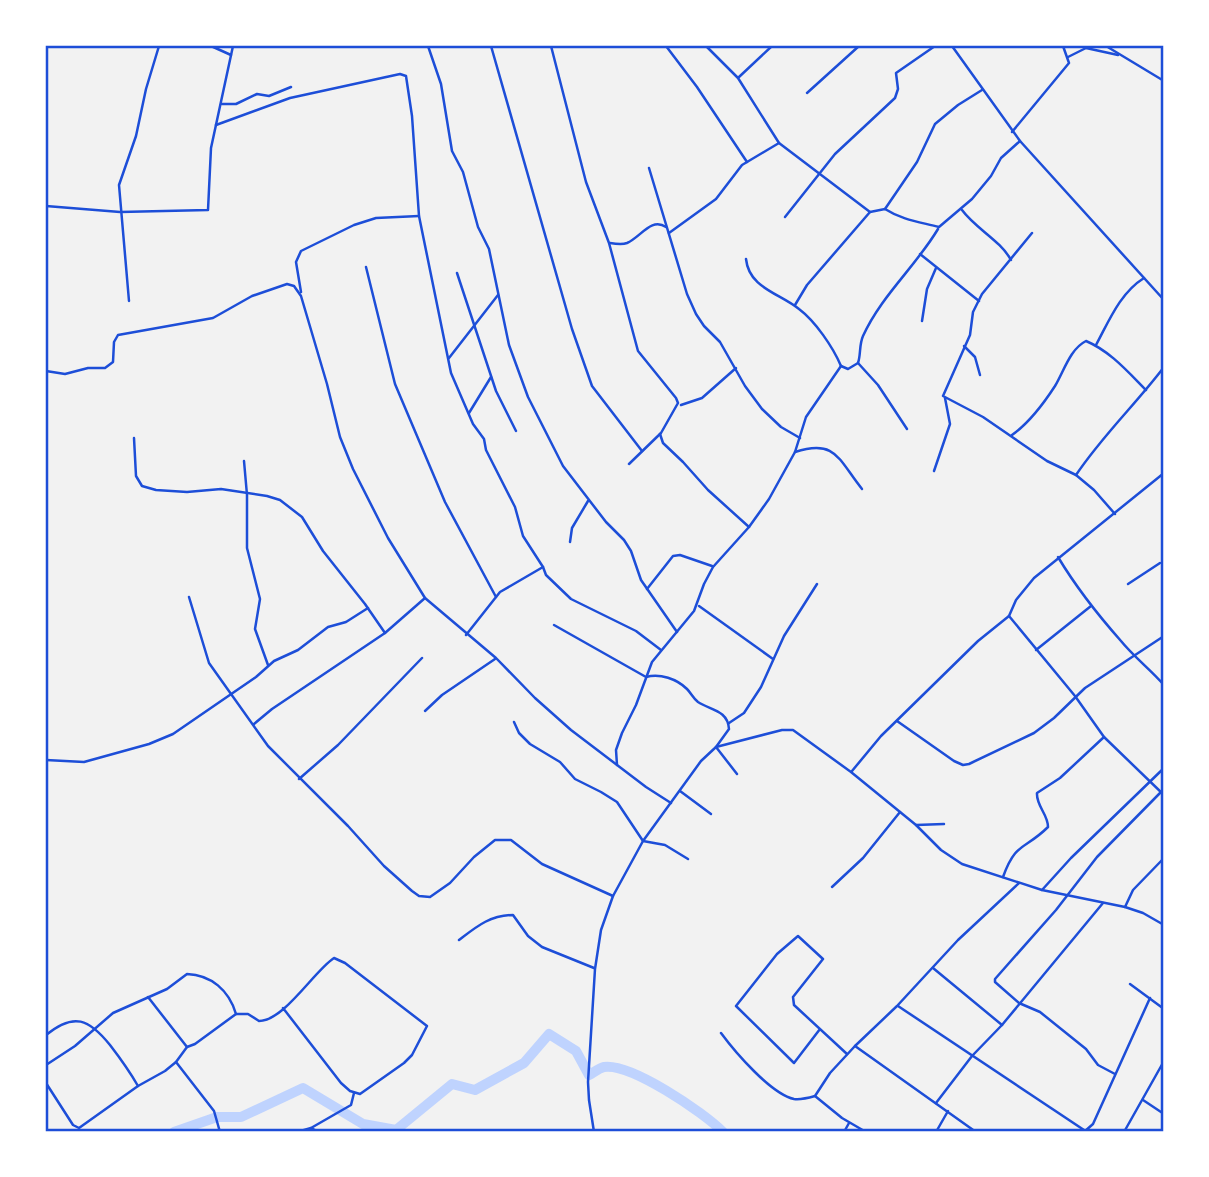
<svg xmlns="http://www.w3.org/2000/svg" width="1209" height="1177" viewBox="0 0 1209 1177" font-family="Overpass,sans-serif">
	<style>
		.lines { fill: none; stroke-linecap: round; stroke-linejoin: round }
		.river { stroke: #bfd3fe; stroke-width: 10 }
		.minor { stroke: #1d4ed8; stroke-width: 2.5 }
		.neatline { fill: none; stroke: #1d4ed8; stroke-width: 2.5 }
	</style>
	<rect width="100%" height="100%" fill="#f2f2f2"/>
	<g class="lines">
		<!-- river -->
		<path class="river" d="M174,1132l43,-15h24l62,-29 60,36 33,6 56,-46 23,6 49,-27 25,-29 27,17 13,24c4,-2 10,-7 15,-8 27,-4 99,45 119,65"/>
		<!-- minor -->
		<g class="minor">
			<polyline points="211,46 231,55"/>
			<polyline points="428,46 441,84 452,151 463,172 478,227 489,249 509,345 528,397 563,466 606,522 624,540 631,551 641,580 677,632"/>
			<polyline points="491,46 572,329 592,386 642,451"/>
			<polyline points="551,46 586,182 609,243 638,351 676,398 678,403 661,433 629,464"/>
			<polyline points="666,46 697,87 747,162"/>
			<polyline points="706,46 738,78 779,143 870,212"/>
			<polyline points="952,46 1020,141 1164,300"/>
			<polyline points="1106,46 1164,81"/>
			<polyline points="1068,57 1086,48 1118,55"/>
			<polyline points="739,77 772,46"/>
			<polyline points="807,93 859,46"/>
			<polyline points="222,104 236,104 257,94 269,96 291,87"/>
			<polyline points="216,125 290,98 400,74 406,76 412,116 419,216 451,373 473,424 484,439 486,450 515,507 523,536 543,567 546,575 571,599 636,631 661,650"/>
			<polyline points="1012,132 1069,63 1063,46"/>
			<polyline points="649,168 687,294 696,314 704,326 720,342 745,386 762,409 781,427 800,438"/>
			<polyline points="46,206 120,212 208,210 211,148 233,46"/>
			<polyline points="885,209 917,162 935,124 958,105 982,90"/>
			<path d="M962,210c14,19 38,30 49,50"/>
			<polyline points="785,217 835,154 895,98 898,89 896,73 935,46"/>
			<polyline points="669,233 716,199 742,165 779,143"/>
			<polyline points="1032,233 982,294 973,312 970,335 943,396 983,417 1047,461 1076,475 1094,490 1115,514"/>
			<path d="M610,243c6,1 12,2 17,0 14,-6 24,-26 39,-16"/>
			<polyline points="920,254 979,301"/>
			<path d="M746,259c3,29 33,34 53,50 16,12 34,38 42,57"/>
			<polyline points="366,267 395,384 445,502 496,597"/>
			<polyline points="457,273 496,391 516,431"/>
			<polyline points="301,292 296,262 301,251 354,225 376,218 419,216"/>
			<polyline points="129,301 119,185 136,136 146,89 159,46"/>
			<path d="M795,305l12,-20 63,-73 15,-3c17,11 35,13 54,18l33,-28 19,-23 10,-18 19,-17"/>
			<polyline points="922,321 927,289 936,268"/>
			<path d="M1096,345c13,-24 24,-52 48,-67"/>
			<polyline points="964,346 975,357 980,375"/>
			<polyline points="449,358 498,295"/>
			<polyline points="858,363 878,385 907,429"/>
			<path d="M841,366l7,3 10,-6c3,-9 1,-18 5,-27 18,-40 53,-70 75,-107"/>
			<polyline points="46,371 65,374 88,368 105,368 113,362 114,342 118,335 213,318 252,296 287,284 294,286 301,296 327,384 340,437 353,469 388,538 425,598 496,658 535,698 571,730 646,787 671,803"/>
			<polyline points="681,405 702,398 736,368"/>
			<polyline points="469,413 491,377"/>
			<polyline points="660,434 663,443 683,462 708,490 749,527"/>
			<path d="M1012,435c17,-12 32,-32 43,-49 9,-15 15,-37 31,-45 24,10 42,31 60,49"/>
			<polyline points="134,438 136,476 142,486 156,490 187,492 221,489 267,496 280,500 302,517 323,551 365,604 385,633"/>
			<path d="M795,452c41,-13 43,7 67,37"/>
			<polyline points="244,461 247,495 247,548 260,599 255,629 268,665"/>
			<polyline points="934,471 950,424 945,398"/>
			<path d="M1076,475c26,-39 60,-71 88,-108"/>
			<polyline points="570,542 572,528 588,501"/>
			<path d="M1058,557c18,30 40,58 63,84 13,16 29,28 43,44"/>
			<polyline points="1128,584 1160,563"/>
			<polyline points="647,589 673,556 680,555 712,566"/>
			<polyline points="189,597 209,663 268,746 348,826 384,866 412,891 419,896 430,897 450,883 474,857 495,840 511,840 542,864 613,896"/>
			<polyline points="699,606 773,659"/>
			<polyline points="1009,616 1075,696 1104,737 1164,795"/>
			<path d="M554,625l92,52c14,-4 31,2 41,12 4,4 6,9 11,13 12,8 30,8 31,27l-13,18 21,27"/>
			<polyline points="466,635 500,592 543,567"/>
			<polyline points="1036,650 1091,606"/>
			<polyline points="425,711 442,695 495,659"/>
			<polyline points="897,721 954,761 963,765 969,764 1034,733 1054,718 1085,688 1164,636"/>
			<polyline points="514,722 519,733 530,744 560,762 575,779 601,792 617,802 643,841 665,845 688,859"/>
			<polyline points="729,723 744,713 761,687 784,636 817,584"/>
			<polyline points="254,724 272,709 385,633 425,598"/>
			<polyline points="46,760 84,762 149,744 173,734 256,677 274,661 298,650 328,627 346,622 368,608"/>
			<polyline points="617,765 616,750 622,733 636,705 652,662 694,611 704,584 713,567 749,527 769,499 795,452 806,417 841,366"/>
			<polyline points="852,771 881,736 978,641 1009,616 1016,600 1034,578 1164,473"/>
			<polyline points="299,779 338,745 422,658"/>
			<polyline points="680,791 711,814"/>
			<polyline points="916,825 944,824"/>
			<path d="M1003,877c13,-36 22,-27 45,-50 0,-13 -12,-21 -11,-34l23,-15 44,-41"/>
			<polyline points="832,887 863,858 900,812"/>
			<polyline points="1042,890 1071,858 1164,768"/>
			<polyline points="1125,907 1133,890 1164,858"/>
			<path d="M459,940c17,-13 31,-25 54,-25l15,21 14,11 52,21"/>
			<polyline points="933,968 1002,1025"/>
			<polyline points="1130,984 1164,1009"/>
			<polyline points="148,997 187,1047"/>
			<polyline points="898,1006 1084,1130"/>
			<polyline points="820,1029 794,1063 736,1006 777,954 798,936 823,959 793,997 794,1005 847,1054"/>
			<path d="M721,1033c14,19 50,61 73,66 7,1 14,-1 21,-3l15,-23 25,-27 42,-40 61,-66 61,-57"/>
			<path d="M46,1035c28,-23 43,-16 64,10 10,13 20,27 28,41"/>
			<polyline points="855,1046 976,1132"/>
			<polyline points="176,1062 214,1111 220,1132"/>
			<path d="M46,1065l29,-19 38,-33 54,-24 20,-15c24,1 42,16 49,40"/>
			<polyline points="1115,1074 1098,1065 1086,1049 1040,1012 1019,1003 995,982 995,979 1056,910 1097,857 1161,792"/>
			<path d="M46,1083l27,42 6,3 59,-42 27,-15 11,-9 11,-15 8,-3 41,-30h12l11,7c25,0 55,-50 75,-63l11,5 82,63 -15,29 -8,8 -44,31 -10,-3 -9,-8 -58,-75"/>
			<polyline points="815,1096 842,1118 866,1132"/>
			<polyline points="1143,1100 1164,1114"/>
			<polyline points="936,1103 972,1056 1002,1025 1103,903"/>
			<polyline points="311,1128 351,1105 354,1093"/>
			<polyline points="297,1132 311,1128 319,1132"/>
			<polyline points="594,1132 589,1100 588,1082 595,969 601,930 613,896 643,841 701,761 716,747 782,730 793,730 851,772 916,825 941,850 962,864 1042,890 1125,907 1143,913 1164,925"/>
			<polyline points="844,1132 849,1123"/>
			<polyline points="936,1132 948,1111"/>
			<polyline points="1084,1132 1093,1124 1150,998"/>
			<polyline points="1124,1132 1164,1061"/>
		</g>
	</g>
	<!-- border -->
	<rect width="1209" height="1177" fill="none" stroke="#ffffff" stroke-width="94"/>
	<rect x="47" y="47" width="1115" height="1083" class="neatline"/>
</svg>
